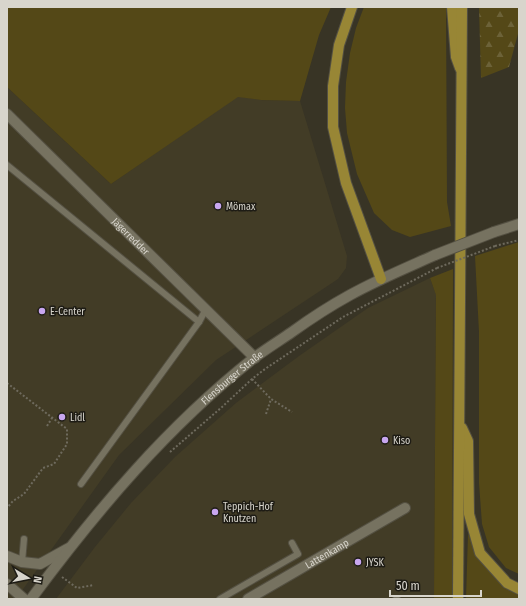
<svg xmlns="http://www.w3.org/2000/svg" width="526" height="606" viewBox="0 0 526 606" font-family="'Fira Sans Condensed',sans-serif">
	<style>
		.built { fill: #423c26 }
		.green { fill: #544817 }
		.forest { fill: url(#forest-firs) }
		.lines { fill: none; stroke-linecap: round; stroke-linejoin: round }
		.service-casing { stroke: #545042; stroke-width: 8 }
		.minor-casing { stroke: #545042; stroke-width: 12 }
		.tertiary-casing { stroke: #545042; stroke-width: 12 }
		.primary-casing { stroke: #545042; stroke-width: 12 }
		.path { stroke: #6e6a5d; stroke-width: 2; stroke-dasharray: 2 2; stroke-linecap: butt }
		.service { stroke: #767260; stroke-width: 6 }
		.minor { stroke: #767260; stroke-width: 10 }
		.tertiary { stroke: #767260; stroke-width: 10 }
		.primary { stroke: #988635; stroke-width: 10 }
		.tertiary-bridge-casing { stroke: #545042; stroke-width: 12; stroke-linecap: butt }
		.path-bridge { stroke: #6e6a5d; stroke-width: 2; stroke-dasharray: 2 2; stroke-linecap: butt }
		.tertiary-bridge { stroke: #767260; stroke-width: 10 }
		.poi-dot { fill: #c8a6ef; stroke: #1e1c15; stroke-width: 1.5 }
		.labels { text-anchor: middle; stroke-width: 3; stroke-linejoin: round; paint-order: stroke }
		.poi-label { font-size: 10px; fill: #d8d5cc; stroke: #1e1c15; text-anchor: start }
		.street-label { font-size: 10px; fill: #d8d5cc; stroke: #1e1c15 }
	</style>
	<defs>
		<pattern id="forest-firs" width="22" height="20" patternUnits="userSpaceOnUse"><rect width="22" height="20" fill="#544817"/><path d="M5 1l3.5 6h-7zM16 11l3.5 6h-7z" fill="#6c6238"/></pattern>
	</defs>
	<rect width="100%" height="100%" fill="#383425"/>
	<!-- built -->
	<g class="built">
		<polygon points="7,87 111,184 238,96 261,100 300,101 347,256 346,268 338,279 216,360 119,455 16,599 7,599"/>
		<polygon points="430,278 436,294 434,599 56,599 95,547 131,503 175,457 236,403 299,356 368,308"/>
	</g>
	<!-- green -->
	<g class="green">
		<polygon points="7,7 331,7 319,35 300,101 261,100 238,97 111,184 7,87"/>
		<polygon points="364,7 446,7 447,202 451,226 410,237 392,230 374,213 357,174 347,133 345,108 346,82 350,53 356,28"/>
		<polygon points="519,242 519,574 506,568 489,547 482,524 479,483 479,332 475,256"/>
		<polygon points="453,269 452,599 434,599 436,295 430,278"/>
		<path d="M468,534c4,7 8,15 12,23 8,16 23,28 39,37v5h-53z"/>
	</g>
	<!-- forest -->
	<polygon class="forest" points="479,7 519,7 519,30 509,67 481,78"/>
	<g class="lines">
		<defs>
			<g id="service">
				<polyline points="7,165 199,322 206,309"/>
				<polyline points="81,484 199,322"/>
				<polyline points="22,562 24,539"/>
				<polyline points="220,599 298,554 292,543"/>
				<polyline points="396,599 397,599"/>
			</g>
			<g id="minor">
				<path id="s1" d="M7,114l248,244"/>
				<polyline points="7,556 22,562 40,564 69,548"/>
				<polyline points="7,584 24,599"/>
				<path id="s2" d="M248,599l157,-91"/>
			</g>
			<g id="tertiary">
				<polyline points="494,232 519,224"/>
				<path id="s3" d="M31,599c66,-89 136,-172 223,-241 12,-9 25,-17 38,-26 18,-13 38,-26 58,-37 27,-15 56,-27 85,-40"/>
			</g>
			<g id="primary">
				<polyline points="352,7 339,45 333,86 333,127 346,183 381,279"/>
				<polyline points="452,7 456,57 460,68"/>
				<polyline points="462,428 468,441 469,514 480,553 507,583 519,589"/>
				<polyline points="458,599 462,7"/>
			</g>
		</defs>
		<!-- service casing -->
		<use href="#service" class="service-casing"/>
		<!-- minor casing -->
		<use href="#minor" class="minor-casing"/>
		<!-- tertiary casing -->
		<use href="#tertiary" class="tertiary-casing"/>
		<!-- primary casing -->
		<use href="#primary" class="primary-casing"/>
		<!-- path -->
		<g class="path">
			<polyline points="495,246 519,240"/>
			<polyline points="252,379 271,399 292,412"/>
			<polyline points="7,383 67,429 67,444 54,464 43,468 24,494 13,501 7,508"/>
			<polyline points="266,414 271,399"/>
			<polyline points="47,426 52,418"/>
			<polyline points="170,452 222,407 252,379 265,369 343,317 437,268"/>
			<polyline points="62,577 77,588 94,585"/>
		</g>
		<!-- service -->
		<use href="#service" class="service"/>
		<!-- minor -->
		<use href="#minor" class="minor"/>
		<!-- tertiary -->
		<use href="#tertiary" class="tertiary"/>
		<!-- primary -->
		<use href="#primary" class="primary"/>
		<defs>
			<polyline id="tertiary-bridge" points="435,255 494,232"/>
		</defs>
		<!-- tertiary-bridge casing -->
		<use href="#tertiary-bridge" class="tertiary-bridge-casing"/>
		<!-- path-bridge -->
		<polyline class="path-bridge" points="437,268 495,246"/>
		<!-- tertiary-bridge -->
		<use href="#tertiary-bridge" class="tertiary-bridge"/>
	</g>
	<!-- markers -->
	<g class="poi-dot">
		<circle cx="218" cy="206" r="4"/>
		<circle cx="42" cy="311" r="4"/>
		<circle cx="62" cy="417" r="4"/>
		<circle cx="385" cy="440" r="4"/>
		<circle cx="215" cy="512" r="4"/>
		<circle cx="358" cy="562" r="4"/>
	</g>
	<g class="labels">
		<!-- poi labels -->
		<g class="poi-label">
			<text x="226" y="210">Mömax</text>
			<text x="50" y="315">E-Center</text>
			<text x="70" y="421">Lidl</text>
			<text x="393" y="444">Kiso</text>
			<text x="223" y="510">Teppich-Hof<tspan x="223" dy="12">Knutzen</tspan></text>
			<text x="366" y="566">JYSK</text>
		</g>
		<!-- street labels -->
		<g class="street-label">
			<text dy="4" stroke="none"><textPath href="#s1" startOffset="174">Jägerredder</textPath></text>
			<text dy="4" stroke="none"><textPath href="#s3" startOffset="300">Flensburger Straße</textPath></text>
			<text dy="4" stroke="none"><textPath href="#s2" startOffset="91">Lattenkamp</textPath></text>
		</g>
	</g>
	<!-- border -->
	<rect width="526" height="606" fill="none" stroke="#d8d5cc" stroke-width="16"/>
	<!-- north arrow -->
	<g transform="translate(28 578) rotate(100)" stroke="#1e1c15" stroke-width="3" paint-order="stroke">
	<path d="M0-3L7 15L0 10L-7 15Z" fill="#d8d5cc"/>
	<text y="-6" font-size="11" font-weight="bold" text-anchor="middle" fill="#d8d5cc">N</text>
	</g>
	<!-- scale -->
	<path d="M390 590v6h91v-6" fill="none" stroke="#d8d5cc" stroke-width="2"/>
	<text x="396" y="590" font-size="12" fill="#d8d5cc" stroke="#1e1c15" stroke-width="3" paint-order="stroke">50 m</text>
</svg>
